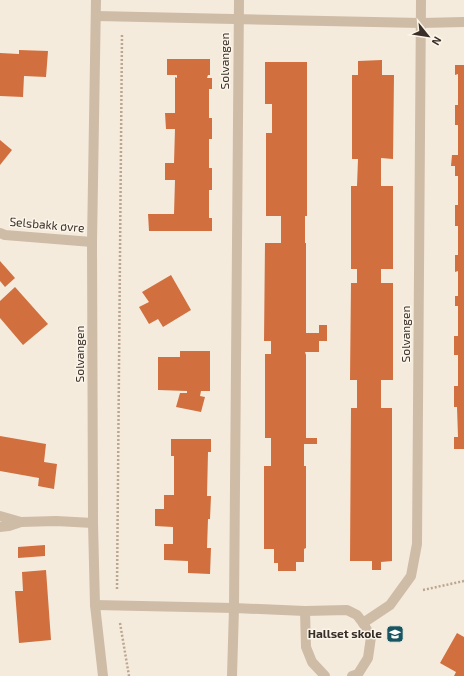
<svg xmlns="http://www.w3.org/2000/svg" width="464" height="676" viewBox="0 0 464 676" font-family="'Exo 2',sans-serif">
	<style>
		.building { fill: #d16f3e }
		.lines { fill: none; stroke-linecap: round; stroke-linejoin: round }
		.path { stroke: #baa691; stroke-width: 2.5; stroke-dasharray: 2 2; stroke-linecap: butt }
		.lane { stroke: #cebca7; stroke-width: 10 }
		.street { stroke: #cebca7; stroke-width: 10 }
		.labels { text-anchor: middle; stroke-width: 3; stroke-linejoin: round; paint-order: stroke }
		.street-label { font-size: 12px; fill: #3a2f28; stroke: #fbf5e9 }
		.poi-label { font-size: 12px; font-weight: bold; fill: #3a2f28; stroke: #fbf5e9; text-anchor: end }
	</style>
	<rect width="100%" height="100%" fill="#f5ebdc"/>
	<!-- building -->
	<g class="building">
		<polygon points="19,50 48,51 46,77 24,76 23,97 0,96 0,53 19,54"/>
		<polygon points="167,59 210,59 210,75 208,75 207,78 212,78 212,89 209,89 209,118 212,118 212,139 209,139 209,168 212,168 212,190 209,190 209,218 212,218 212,231 149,231 148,214 174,214 175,180 165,180 165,163 174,163 175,129 166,129 165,113 175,113 175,77 177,78 177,75 167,75"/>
		<polygon points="382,60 382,75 394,75 393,159 381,158 381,186 393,186 393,269 381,269 381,283 393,283 393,380 381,380 381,408 392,408 392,561 381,562 381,570 372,570 372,561 350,561 351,408 357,408 357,380 350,380 351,283 357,283 357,269 351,269 351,186 357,186 358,159 352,159 352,75 358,75 358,61"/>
		<polygon points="265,62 307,62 307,216 305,216 305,243 306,243 306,333 319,333 319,325 327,325 327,341 319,341 319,352 305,352 306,355 306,438 317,438 317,444 304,444 304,466 306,466 306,548 304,549 304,562 296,562 296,571 278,571 278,563 274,563 274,549 264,549 264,466 271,466 271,438 265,438 265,354 271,354 271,341 264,341 265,243 281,243 281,216 266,216 266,133 272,133 272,104 265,104"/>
		<polygon points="455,65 464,65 464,449 454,449 454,437 458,437 457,407 454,407 454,386 458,386 458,355 454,355 454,336 458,336 458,306 455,306 455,296 458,296 458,271 455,272 455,255 458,255 458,226 455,226 455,205 458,205 458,176 455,176 455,166 451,166 452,155 458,155 458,125 455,125 455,105 458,105 458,74 455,75"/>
		<polygon points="0,140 12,150 0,165"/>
		<polygon points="0,261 15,278 5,287 0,281"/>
		<polygon points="171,275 191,310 163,327 158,319 149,324 139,307 149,302 142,292"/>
		<polygon points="15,287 48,324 23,345 0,318 0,301"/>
		<polygon points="180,351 210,351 210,391 201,391 200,396 205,397 201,412 176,407 180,393 187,393 187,391 158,390 158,357 180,357"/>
		<polygon points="0,436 46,444 44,462 57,464 54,489 38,486 39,478 0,471"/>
		<polygon points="171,439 211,439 211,452 208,452 207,496 211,496 210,519 208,519 207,548 211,548 210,574 188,573 188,561 164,560 164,544 173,544 173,527 155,526 155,509 164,509 164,495 174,495 174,456 171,456"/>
		<polygon points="45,545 45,556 18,558 18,547"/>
		<polygon points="46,570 51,640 19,643 15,591 23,591 22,572"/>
		<polygon points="457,633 464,637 464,676 454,676 456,672 440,663"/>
	</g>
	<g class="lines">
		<!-- path -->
		<g class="path">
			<polyline points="117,589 122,34"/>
			<polyline points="423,590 464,581"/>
			<polyline points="120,623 129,676"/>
		</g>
		<!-- lane -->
		<g class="lane">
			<polyline points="0,516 21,522 56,521 93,523"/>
			<polyline points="0,527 9,526 21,522"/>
			<polyline points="232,676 234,608"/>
		</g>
		<!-- street -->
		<g class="street">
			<polyline points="96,0 92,242 93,523 95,605 103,676"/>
			<polyline points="96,16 421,23 464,22"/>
			<polyline points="0,233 5,235 92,242"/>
			<polyline points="95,605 234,608 305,611 347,610 357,615 363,623 371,637 368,658 358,674 352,676"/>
			<polyline points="234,608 239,0"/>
			<polyline points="305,611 306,647 312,662 325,676"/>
			<polyline points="363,623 390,605 411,576 417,544 421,0"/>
		</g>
	</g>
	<!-- icons -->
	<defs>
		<symbol id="school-square" viewBox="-11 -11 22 22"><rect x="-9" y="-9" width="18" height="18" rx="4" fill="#195560" stroke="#fbf5e9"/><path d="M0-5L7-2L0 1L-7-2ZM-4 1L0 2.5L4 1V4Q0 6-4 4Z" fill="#fff"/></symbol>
	</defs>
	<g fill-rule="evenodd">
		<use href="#school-square" x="385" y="624" width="20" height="20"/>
	</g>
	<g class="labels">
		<!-- street labels -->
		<g class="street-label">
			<text transform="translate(225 61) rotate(-90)" y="4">Solvangen</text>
			<text transform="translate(47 225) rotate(5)" y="4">Selsbakk øvre</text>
			<text transform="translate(406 334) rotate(-90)" y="4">Solvangen</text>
			<text transform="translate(80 354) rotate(-90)" y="4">Solvangen</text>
		</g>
		<!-- poi labels -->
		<g class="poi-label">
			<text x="382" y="638">Hallset skole</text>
		</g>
	</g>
	<!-- north arrow -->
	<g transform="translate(428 36) rotate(120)" stroke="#fbf5e9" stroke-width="3" paint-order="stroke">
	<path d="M0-3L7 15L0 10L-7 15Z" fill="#3a2f28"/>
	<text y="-6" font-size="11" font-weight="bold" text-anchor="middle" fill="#3a2f28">N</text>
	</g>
</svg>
